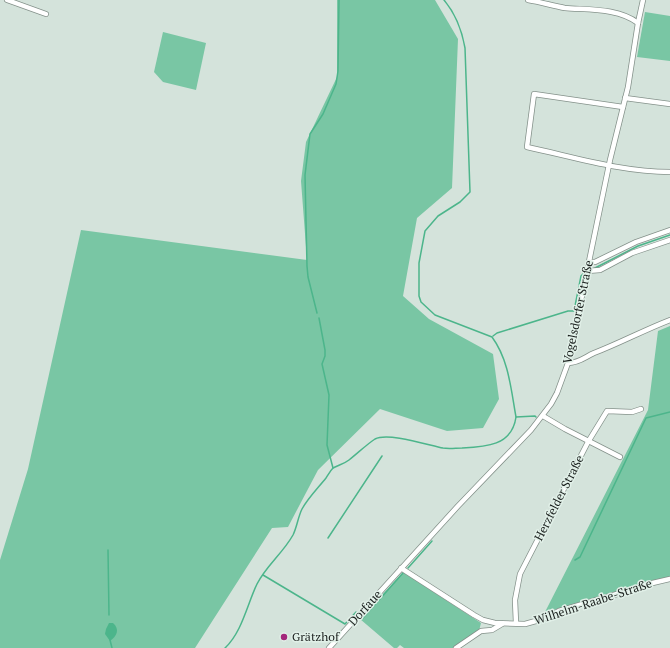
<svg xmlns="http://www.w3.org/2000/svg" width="670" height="648" viewBox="0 0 670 648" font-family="'PT Serif',serif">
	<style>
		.green { fill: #79c6a4 }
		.water { fill: #4cb58b }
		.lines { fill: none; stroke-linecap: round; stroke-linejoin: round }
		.stream { stroke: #4cb58b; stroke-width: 1.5 }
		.minor-casing { stroke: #84918a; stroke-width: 6 }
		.minor { stroke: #fff; stroke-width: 4.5 }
		.poi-dot { fill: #a3277b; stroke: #e1f0e8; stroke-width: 1.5 }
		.labels { text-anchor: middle; stroke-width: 3; stroke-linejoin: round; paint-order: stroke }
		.street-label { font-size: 12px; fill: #1a1f1d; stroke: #e1f0e8 }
		.poi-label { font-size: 12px; fill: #1a1f1d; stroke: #e1f0e8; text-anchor: start }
	</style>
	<rect width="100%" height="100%" fill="#d4e3db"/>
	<!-- green -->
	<g class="green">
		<polygon points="337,0 435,0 458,39 452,188 417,218 403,296 429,319 493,354 499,399 483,428 447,431 380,409 318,470 288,527 272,528 195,648 0,648 0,560 28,469 81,230 307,260 301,181 306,142 337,77"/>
		<polygon points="645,12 670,16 670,61 637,57"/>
		<polygon points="163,32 206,43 196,90 163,82 154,72"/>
		<polygon points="670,326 670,580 545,612 648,410 658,331"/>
		<polygon points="403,572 481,623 479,631 454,648 404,648 400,645 397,648 394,648 360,619"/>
	</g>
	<!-- water -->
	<path class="water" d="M109,623h4c7,6 4,13 -3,18l-5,-7 1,-5z"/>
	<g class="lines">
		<!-- stream -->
		<g class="stream">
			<polyline points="595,268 638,246 670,235"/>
			<polyline points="317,313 308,277 307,266 305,175 310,134 323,114 336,84 338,71 339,0"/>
			<polyline points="319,318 325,350 325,356 322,364 329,395 327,445 333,468"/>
			<polyline points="493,336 497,333 568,311 574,311 581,276 583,274"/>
			<polyline points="516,417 535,416 536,417"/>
			<polyline points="328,538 382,456"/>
			<polyline points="108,550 109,615"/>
			<polyline points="575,560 580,557 646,418 670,412"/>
			<polyline points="408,568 432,541"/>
			<polyline points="263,575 345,624 356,612"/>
			<polyline points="363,618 403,573"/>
			<polyline points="110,640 112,648"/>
			<path d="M225,648c17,-16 22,-43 32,-64 9,-18 26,-31 36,-49 4,-8 5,-18 9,-26 6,-11 16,-21 24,-31 2,-3 4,-7 7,-10 5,-3 11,-4 16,-8 9,-7 17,-15 26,-21 13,-7 53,6 68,9 6,1 13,0 19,0 23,-1 50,-2 54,-31 -5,-27 -7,-57 -24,-80l-57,-22 -14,-13 -2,-6v-33l6,-32 13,-15 22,-14 10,-10 -5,-144c-3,-17 -10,-35 -21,-48"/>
		</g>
		<defs>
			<g id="minor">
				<polyline points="7,0 46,14"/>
				<path d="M528,0c13,2 25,6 37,8 24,2 53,0 73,15"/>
				<polyline points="625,98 670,104"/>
				<path d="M623,107l-89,-13 -7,53c47,10 95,25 143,25"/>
				<polyline points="589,262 595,262 636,242 670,230"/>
				<polyline points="587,271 600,270 632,253 670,240"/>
				<path d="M568,363c11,0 17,-6 26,-10 26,-10 50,-23 76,-33"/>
				<polyline points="543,416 565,429 620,457"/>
				<polyline points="401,568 474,615 483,620 495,623 525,624 543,619 559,611 634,589 644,585 670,579"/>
				<polyline points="516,623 515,600 520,574 588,442 607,411 632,412 641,409"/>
				<polyline points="329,648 458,506 531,430 551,404 557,393 568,363 610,160 628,87 638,23 643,0"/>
				<polyline points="456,648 481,631 492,630 502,624"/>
			</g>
		</defs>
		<!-- minor casing -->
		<use href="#minor" class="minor-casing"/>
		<!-- minor -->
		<use href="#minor" class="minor"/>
	</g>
	<!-- markers -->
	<circle class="poi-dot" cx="284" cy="637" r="4"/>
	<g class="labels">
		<!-- street labels -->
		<g class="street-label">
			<text transform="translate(578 312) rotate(-78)" y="4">Vogelsdorfer Straße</text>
			<text transform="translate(559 498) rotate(-63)" y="4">Herzfelder Straße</text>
			<text transform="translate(593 602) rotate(-18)" y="4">Wilhelm-Raabe-Straße</text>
			<text transform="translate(365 608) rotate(-48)" y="4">Dorfaue</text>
		</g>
		<!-- poi labels -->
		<g class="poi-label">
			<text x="292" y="641">Grätzhof</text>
		</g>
	</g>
</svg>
